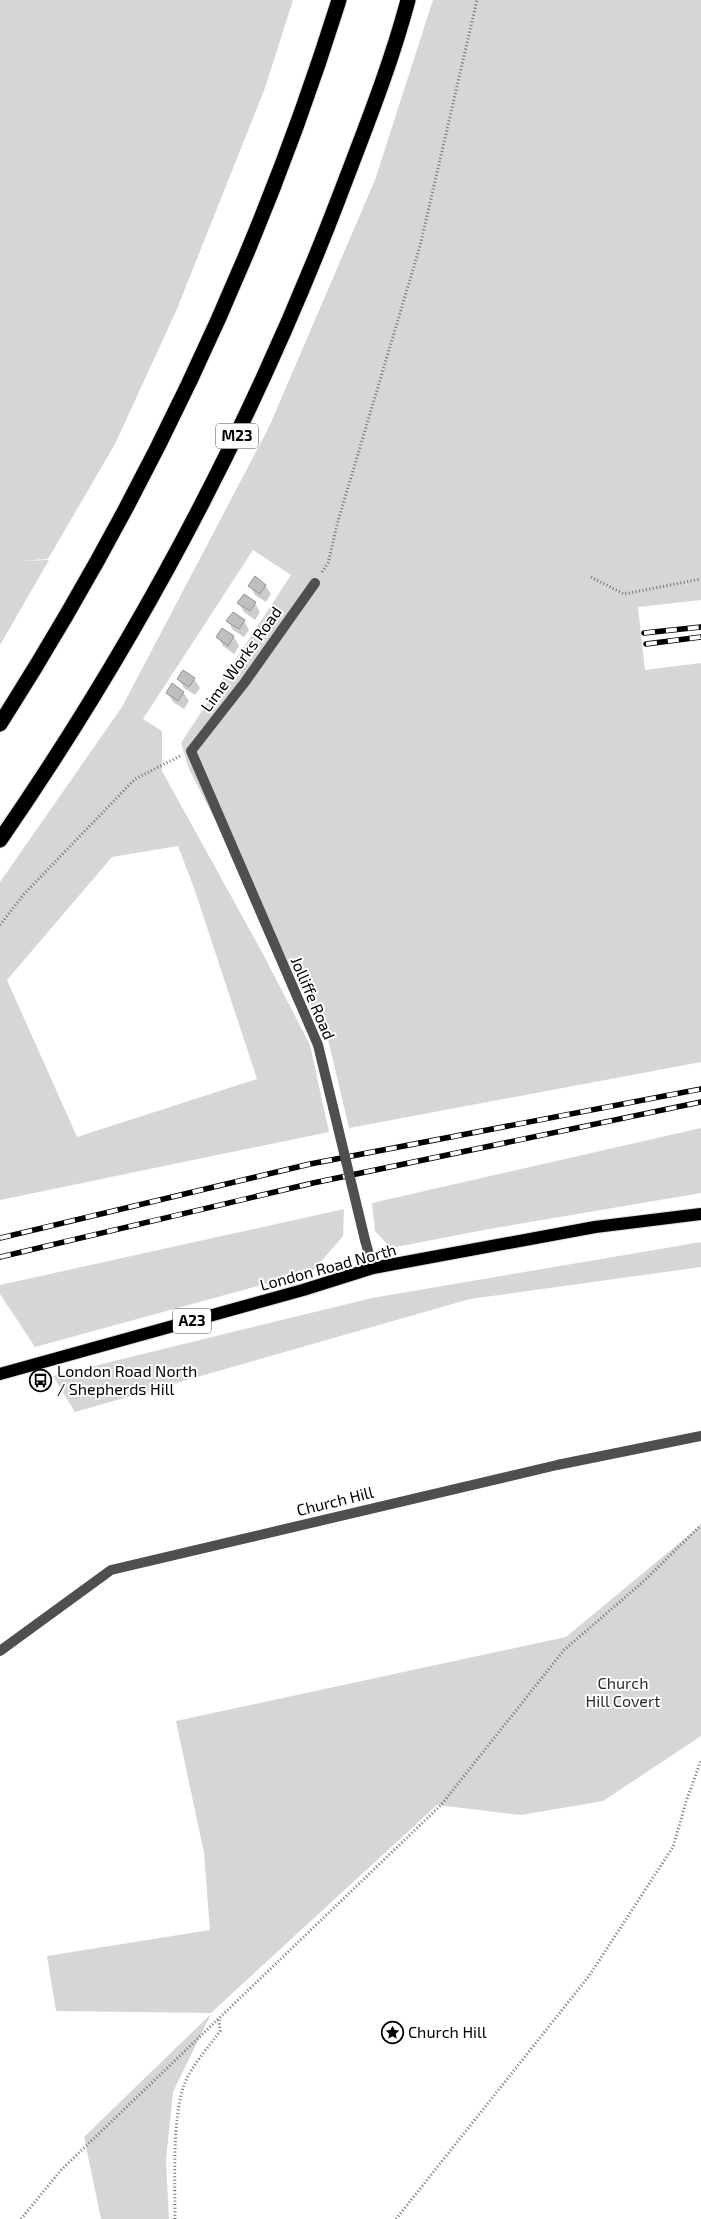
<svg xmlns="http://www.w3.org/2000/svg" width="701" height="2219" viewBox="0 0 701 2219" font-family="'Exo 2',sans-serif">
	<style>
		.green { fill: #d6d6d6; fill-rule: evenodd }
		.shadow { fill: #0003 }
		.building { fill: #bfbfbf; stroke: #939393 }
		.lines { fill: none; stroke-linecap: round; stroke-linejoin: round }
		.primary-casing { stroke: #dbdbdb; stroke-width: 14 }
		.motorway-casing { stroke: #dbdbdb; stroke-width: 17 }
		.path { stroke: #717171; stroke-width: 3; stroke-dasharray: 1 2.5; stroke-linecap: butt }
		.minor { stroke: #4f4f4f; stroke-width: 10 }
		.primary { stroke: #000; stroke-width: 12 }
		.motorway { stroke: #000; stroke-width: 15 }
		.rail-casing { stroke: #000; stroke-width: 5.5 }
		.rail { stroke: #fff; stroke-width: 4; stroke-dasharray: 11; stroke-linecap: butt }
		.minor-bridge { stroke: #4f4f4f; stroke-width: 10 }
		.labels { text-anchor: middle; stroke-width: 4; stroke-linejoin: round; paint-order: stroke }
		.shield { fill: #fff; stroke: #4c4c4c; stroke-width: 1 }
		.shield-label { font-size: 15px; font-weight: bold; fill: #000 }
		.street-label { font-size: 16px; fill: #000; stroke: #fff }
		.poi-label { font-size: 16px; fill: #000; stroke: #fff; text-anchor: start }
		.park-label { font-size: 16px; fill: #2d2d2d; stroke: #fff }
	</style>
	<rect width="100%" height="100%" fill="#fff"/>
	<!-- green -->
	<g class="green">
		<polygon points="0,0 293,0 265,88 177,309 115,444 48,559 19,561 49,560 0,645"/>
		<path d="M433,0h268v600l-63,7 7,63 56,-7v399l-352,66 -21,-89 -139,-270 -8,-26 110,-168 -38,-25 -110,169 19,12v40l101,183 47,91 19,87 -329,68v-318l122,-175 147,-280 106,-247zM178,846l16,42 63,191 -180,58 -70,-157 105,-123z"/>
		<polygon points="701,1128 701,1193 489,1229 391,1248 375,1231 372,1203"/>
		<polygon points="344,1209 343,1236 313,1271 35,1347 0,1294 0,1285"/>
		<polygon points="701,1242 701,1267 470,1299 75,1412 53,1376 372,1298"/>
		<polygon points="701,1525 701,1736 603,1801 521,1815 437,1805 212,2012 173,2092 166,2160 169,2219 101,2219 84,2137 212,2013 56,2011 47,1956 210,1930 204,1853 176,1721 566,1637"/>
	</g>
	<!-- shadow -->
	<g class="shadow">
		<polygon points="265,585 271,594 266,602 255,595 250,586"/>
		<polygon points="239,603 255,603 260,612 255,620 244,612"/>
		<polygon points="228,621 244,621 249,630 244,637 233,630"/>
		<polygon points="223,630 234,637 239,646 234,654 223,646 218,637"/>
		<polygon points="184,672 194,679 200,688 195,695 184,688 179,679"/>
		<polygon points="183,692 189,701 184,709 173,702 168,693"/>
	</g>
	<!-- building -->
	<g class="building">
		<polygon points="255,576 266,585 260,594 248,586"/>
		<polygon points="244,594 256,602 250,611 237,603"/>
		<polygon points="233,612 245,620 239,629 226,621"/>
		<polygon points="222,628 234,636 228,646 216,637"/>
		<polygon points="183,670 195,678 189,687 177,679"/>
		<polygon points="172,683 184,692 178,701 166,693"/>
	</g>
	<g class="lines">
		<defs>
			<polyline id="primary" points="0,1374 303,1290 373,1268 595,1227 701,1214"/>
			<g id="motorway">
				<path d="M0,724c144,-226 259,-468 339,-724"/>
				<path d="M0,840c138,-200 251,-413 338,-640 25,-66 52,-132 70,-200"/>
			</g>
		</defs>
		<!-- primary casing -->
		<use href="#primary" class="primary-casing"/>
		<!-- motorway casing -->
		<use href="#motorway" class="motorway-casing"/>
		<!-- path -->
		<g class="path">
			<polyline points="322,572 328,563 338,521 420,246 477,0"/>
			<polyline points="591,577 624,594 701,579"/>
			<polyline points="0,925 24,894 135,779 180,756"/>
			<polyline points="21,2219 61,2170 441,1805 564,1650 644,1581 701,1525"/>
			<path d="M175,2219c0,-37 -3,-99 9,-134 8,-20 24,-37 36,-54l-1,-12"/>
			<polyline points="396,2219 589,1976 673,1847 686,1802 701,1760"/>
		</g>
		<!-- minor -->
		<g class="minor">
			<polyline points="315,583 245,682 191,751 318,1045 333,1107"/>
			<polyline points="365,1240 373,1268"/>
			<polyline points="0,1651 111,1570 557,1465 701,1436"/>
		</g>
		<!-- primary -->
		<use href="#primary" class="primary"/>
		<!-- motorway -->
		<use href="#motorway" class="motorway"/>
		<defs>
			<g id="rail">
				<polyline points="644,633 701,627"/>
				<polyline points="646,644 701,637"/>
				<polyline points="0,1238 310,1164 701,1089"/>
				<polyline points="0,1257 313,1183 701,1102"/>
			</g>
		</defs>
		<!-- rail casing -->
		<use href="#rail" class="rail-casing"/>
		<!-- rail -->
		<use href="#rail" class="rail"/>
		<!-- minor-bridge -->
		<polyline class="minor-bridge" points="333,1107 365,1240"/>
	</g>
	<!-- icons -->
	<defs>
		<symbol id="bus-ring" viewBox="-11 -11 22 22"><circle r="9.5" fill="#fff" stroke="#000" stroke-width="1.5"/><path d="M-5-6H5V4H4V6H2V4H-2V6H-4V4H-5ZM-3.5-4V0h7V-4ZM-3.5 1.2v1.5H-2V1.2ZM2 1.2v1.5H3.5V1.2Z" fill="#000"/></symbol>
		<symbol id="sight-ring" viewBox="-11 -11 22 22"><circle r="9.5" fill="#fff" stroke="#000" stroke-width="1.5"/><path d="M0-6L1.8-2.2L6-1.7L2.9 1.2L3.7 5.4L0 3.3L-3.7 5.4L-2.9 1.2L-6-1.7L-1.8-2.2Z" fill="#000"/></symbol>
	</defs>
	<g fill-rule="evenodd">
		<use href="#bus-ring" x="28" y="1368" width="25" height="25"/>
		<use href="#sight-ring" x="380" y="2020" width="25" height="25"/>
	</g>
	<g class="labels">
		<!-- shield labels -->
		<g class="shield">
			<rect x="216" y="423.5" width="42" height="25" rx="4"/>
			<rect x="173" y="1308.5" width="38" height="25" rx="4"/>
		</g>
		<g class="shield-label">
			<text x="237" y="441">M23</text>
			<text x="192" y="1326">A23</text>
		</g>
		<!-- street labels -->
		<g class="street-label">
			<text transform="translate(241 659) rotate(-54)" y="6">Lime Works Road</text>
			<text transform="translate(313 998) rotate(67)" y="6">Jolliffe Road</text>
			<text transform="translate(328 1267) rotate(-15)" y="6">London Road North</text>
			<text transform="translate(335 1501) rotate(-14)" y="6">Church Hill</text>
		</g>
		<!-- poi labels -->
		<g class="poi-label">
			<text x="57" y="1377">London Road North<tspan x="57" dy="18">/ Shepherds Hill</tspan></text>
			<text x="408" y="2038">Church Hill</text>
		</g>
		<!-- park labels -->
		<g class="park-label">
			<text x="623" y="1689">Church<tspan x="623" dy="18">Hill Covert</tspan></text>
		</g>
	</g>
</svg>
